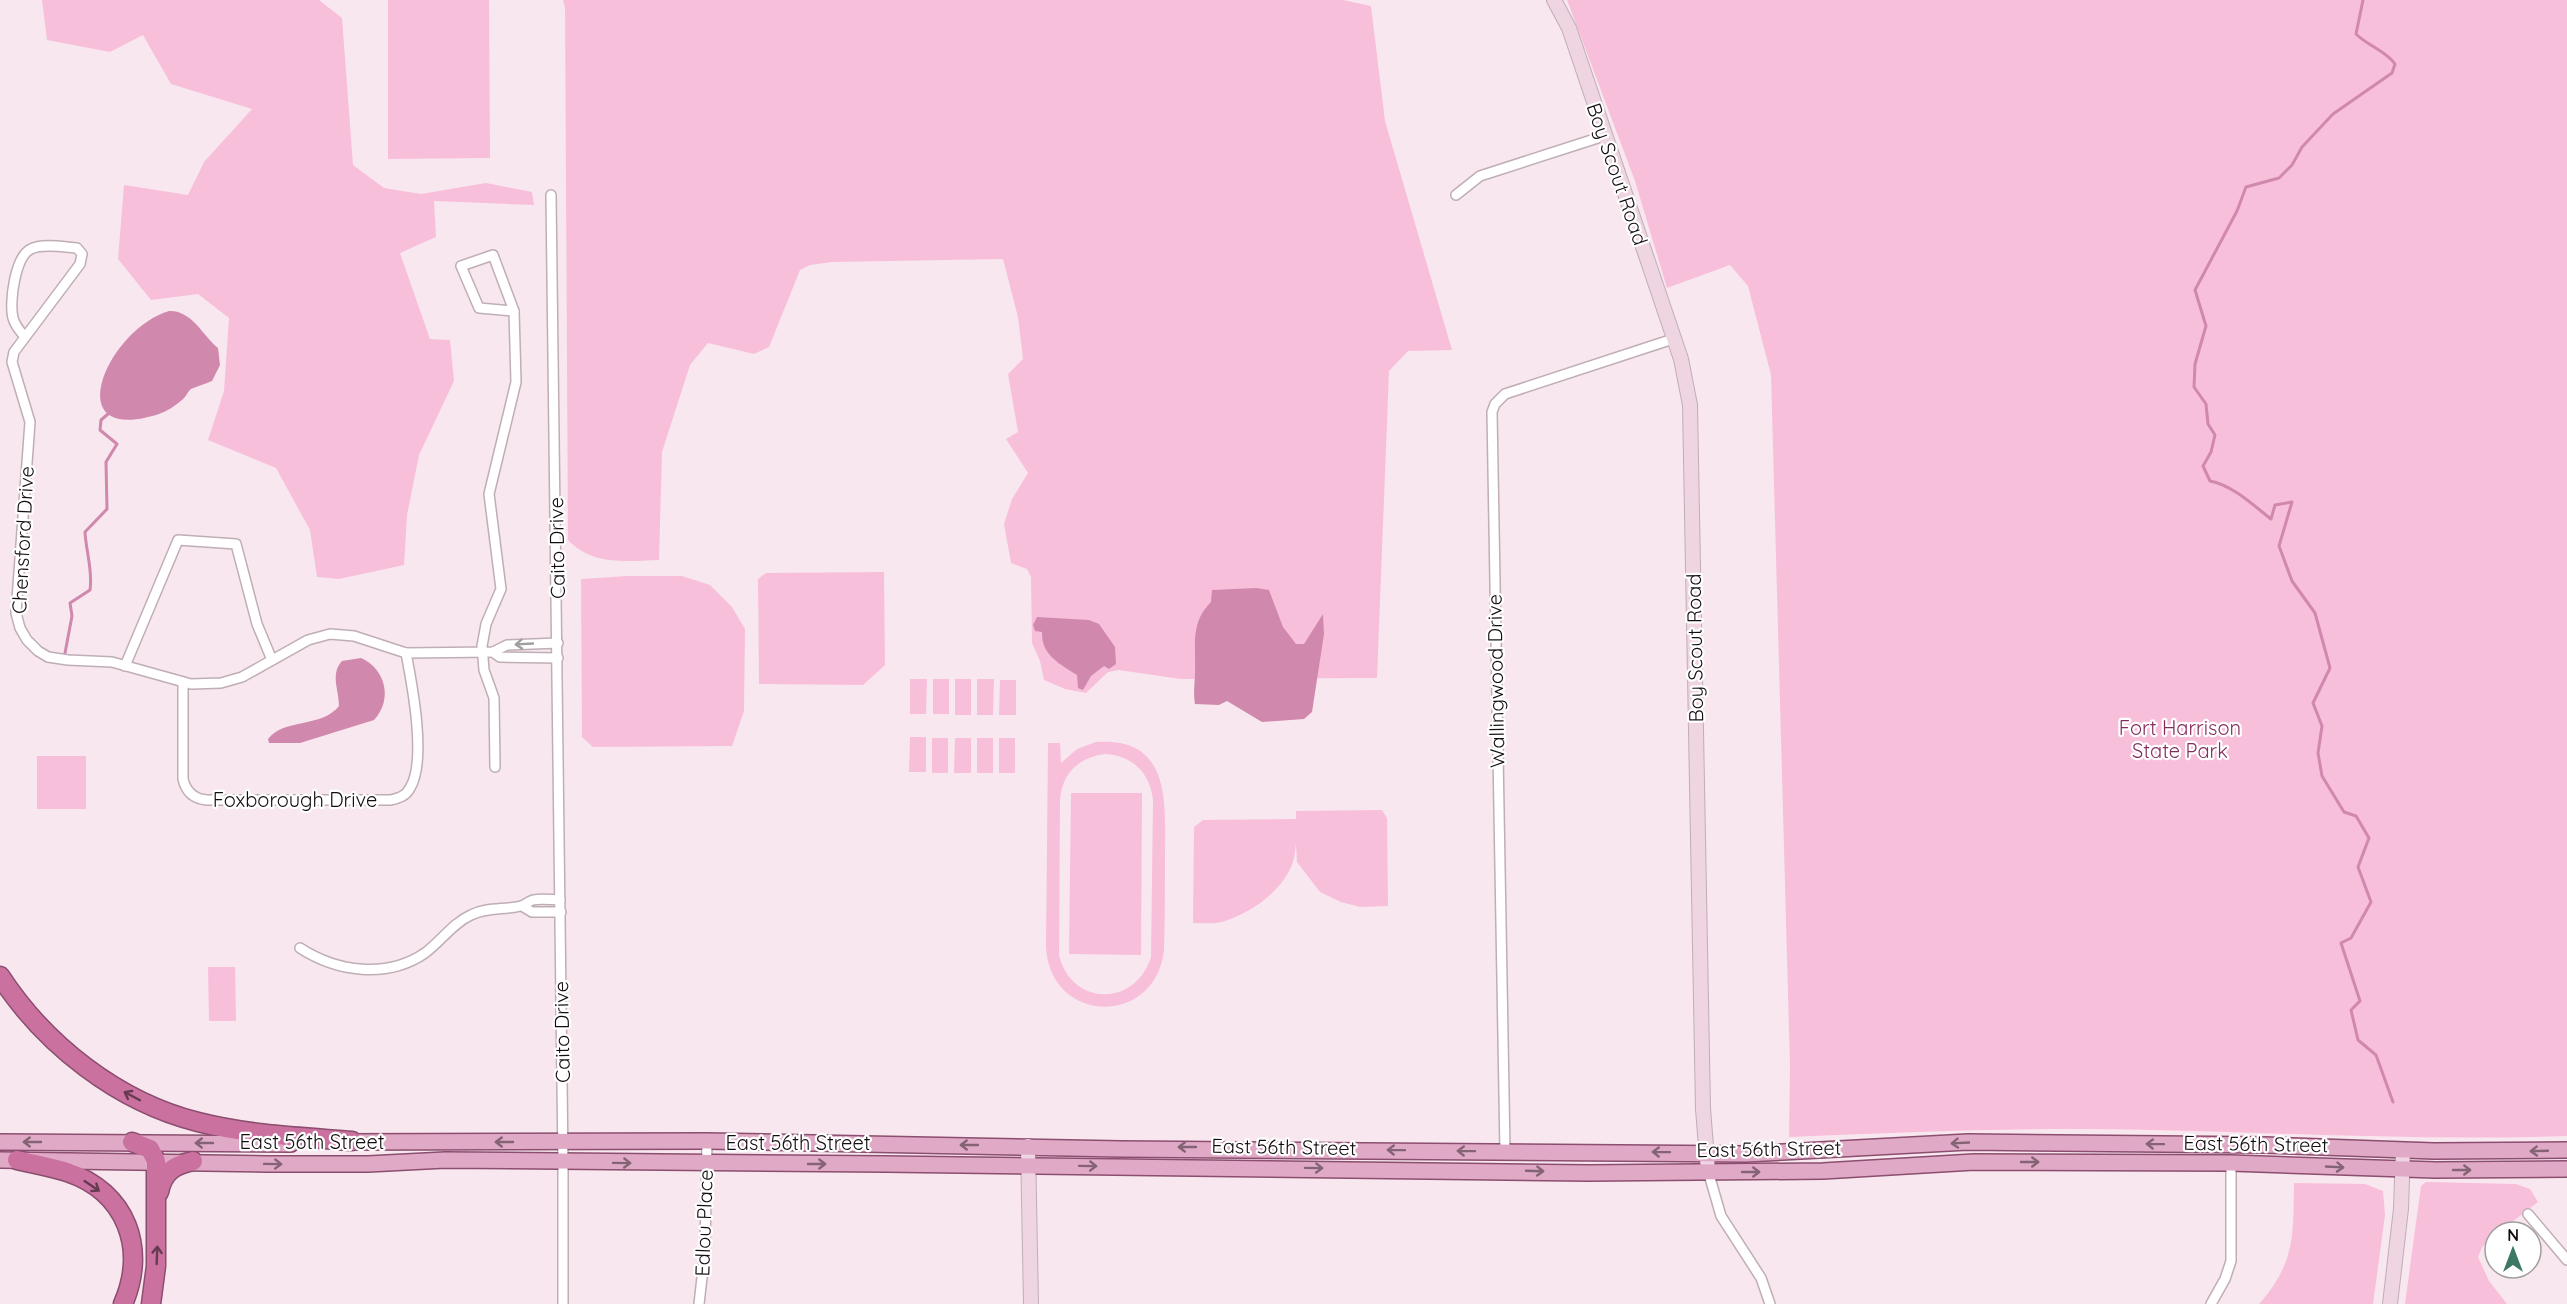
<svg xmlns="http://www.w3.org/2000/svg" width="2567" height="1304" viewBox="0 0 2567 1304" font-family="Quicksand,sans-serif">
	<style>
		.green { fill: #f8bfdb; fill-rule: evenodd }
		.water { fill: #d088ad }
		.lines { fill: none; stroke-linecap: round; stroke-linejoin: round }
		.stream { stroke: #d088ad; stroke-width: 3 }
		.street-casing { stroke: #bfaeb6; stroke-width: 12 }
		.secondary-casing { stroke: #bfaeb6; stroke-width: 16 }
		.primary-casing { stroke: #8b4e6e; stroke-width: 18 }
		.highway-casing { stroke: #8b4e6e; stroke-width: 21 }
		.street { stroke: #fff; stroke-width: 9 }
		.secondary { stroke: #efd4e2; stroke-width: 14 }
		.primary { stroke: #e0aac6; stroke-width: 15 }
		.highway { stroke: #cb71a0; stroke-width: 18 }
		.oneway { stroke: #a19e9f }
		.oneway2 { stroke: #663a51 }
		.oneway3 { stroke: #846374 }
		.labels { text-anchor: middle; stroke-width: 4.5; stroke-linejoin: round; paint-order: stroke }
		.street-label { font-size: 20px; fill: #130d10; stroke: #fff }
		.park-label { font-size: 20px; fill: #822d5e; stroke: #fff }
	</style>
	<rect width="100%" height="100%" fill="#f8e7ef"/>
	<!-- green -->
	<g class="green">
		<polygon points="42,0 319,0 342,18 353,165 384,188 421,194 486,183 532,192 534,205 434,201 436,237 400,253 430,339 450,340 454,381 419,455 407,515 404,565 339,579 317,577 310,530 276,468 208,440 224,391 229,318 198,294 151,300 118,259 124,185 188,195 204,162 252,109 171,84 143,35 110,52 47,40"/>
		<polygon points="388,0 489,0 490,158 388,159"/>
		<path d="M563,0h780l28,6 14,115 67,229 -44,1 -19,20 -12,307 -197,1 -61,-9 -11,2 -22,21 -21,-4 -21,-9 -4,-19 -8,-18 -1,-66 -4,-8 -16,-6 -7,-39 8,-25 16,-26 -22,-34 12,-7 -10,-58 15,-15 -5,-42 -15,-58 -171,3 -22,3 -10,5 -31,77 -15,7 -46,-11 -18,22 -28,87 -3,108c-33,1 -66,6 -91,-20l-3,-532z"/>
		<path d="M1567,0h1000v1136c-138,5 -276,-3 -414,-6 -122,-3 -243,2 -364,7l1,-71 -19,-691 -23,-89 -18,-21 -63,23 -32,-107z"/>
		<polygon points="884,572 885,665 863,685 759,684 758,579 766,573"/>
		<polygon points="628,576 682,576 710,585 732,607 745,629 744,711 732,746 593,747 582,737 581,579"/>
		<polygon points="910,679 927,679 926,714 910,714"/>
		<rect x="933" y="679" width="16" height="35"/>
		<rect x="955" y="679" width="16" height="36"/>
		<polygon points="977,679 994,679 993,715 977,715"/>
		<polygon points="1000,680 1016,680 1016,715 999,715"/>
		<polygon points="910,737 926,737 926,772 909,772"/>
		<rect x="932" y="738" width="16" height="35"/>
		<polygon points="955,738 971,738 971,773 954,773"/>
		<rect x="977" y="738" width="16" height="35"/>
		<rect x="999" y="738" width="16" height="35"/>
		<path d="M1096,742c76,-6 69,62 69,114 0,31 0,62 -1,94 -8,77 -114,75 -118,-3l2,-204h12l1,20 16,-14zM1106,754c27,2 44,19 47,46l-2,157c-16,51 -80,49 -92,-2l1,-155c2,-27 19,-43 46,-46z"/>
		<rect x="37" y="756" width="49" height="53"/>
		<polygon points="1071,793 1142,793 1141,955 1069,954"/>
		<path d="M1382,810l5,8 1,88 -28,1 -19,-5 -21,-10 -23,-30 -1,-18c-1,5 -1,12 -3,18 -10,29 -43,52 -71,60 -9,2 -20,1 -29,1l1,-96 9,-7 93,-1v-8z"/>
		<polygon points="208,967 235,967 236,1021 209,1021"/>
		<polygon points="2426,1182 2516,1184 2530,1189 2538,1202 2499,1232 2495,1232 2495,1236 2482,1247 2478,1257 2489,1281 2507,1304 2405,1304 2421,1186"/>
		<path d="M2294,1183l71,1 18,7 2,24 -12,89h-114c37,-42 34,-69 35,-121z"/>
	</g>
	<!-- water -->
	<g class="water">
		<path d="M169,311c23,-1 34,25 49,37l2,17 -8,16c-6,3 -15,5 -21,8 -3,2 -5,8 -9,11 -7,6 -15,11 -23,14 -102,33 -53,-84 10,-103z"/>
		<path d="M1256,588l13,2 14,37 13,17h8l19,-30 1,20 -12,78 -8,7 -42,3 -35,-21 -8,4 -24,-1c-2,-12 0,-21 0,-32 1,-27 -5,-49 16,-70l1,-12z"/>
		<path d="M1037,617l52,3 10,4 16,23 1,17 -7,5 -5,-3 -13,10 -8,14 -5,-2 -1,-13c-17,-11 -36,-20 -35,-43l-7,-1 -2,-6z"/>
		<path d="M361,658c25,11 32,42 13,62l-74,23h-31l-1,-4c16,-21 54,-11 71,-33 0,-16 -9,-32 3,-45z"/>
	</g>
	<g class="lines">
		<!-- stream -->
		<g class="stream">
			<path d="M2363,0l-7,34c12,12 30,17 39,30l-3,9 -59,41 -31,33 -10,18 -13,13 -33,9 -9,24 -42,79 11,36 -11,38 -1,23 12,17 2,20 7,11 -4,17 -8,14 7,15c22,4 43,24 61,38l4,-14 17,-3 -13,44 13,35 23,32 15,55 -17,35 9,23 -4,27 4,23 22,36 12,4 13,22 -11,29 13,35 -20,36 -10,5 19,58 -9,9 7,30 18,15 17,47"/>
			<path d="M65,653l7,-37 -2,-13 20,-13c3,-20 -4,-38 -5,-58l22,-23 -1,-47 11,-18 -17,-14 1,-10 7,-6"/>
		</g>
		<defs>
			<g id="street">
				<polyline points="551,195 563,1162 563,1304"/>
				<polyline points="1456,195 1480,176 1604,136"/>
				<polygon points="493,255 514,311 479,308 461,266"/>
				<path d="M25,337c-5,-6 -10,-11 -12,-19 -4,-15 2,-62 18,-69 11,-6 33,-2 46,-1l5,6 -2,10 -66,88 -2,10 18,60 -14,191 4,15 7,12 11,11 10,6 20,3 44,2 79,22 30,-1 21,-6 66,-37 22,-6 24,2 52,17 87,-1 14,-7 51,-2"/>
				<polyline points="493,652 500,657 558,658"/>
				<polyline points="125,666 178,540 236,544 257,624 272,660"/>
				<path d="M183,683v96c3,13 11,20 24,21h184c8,-2 15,-4 19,-12 17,-27 2,-104 -4,-135"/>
				<polyline points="495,767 494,698 484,670 482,646 486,624 501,589 489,494 516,382 514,311"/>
				<polyline points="522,906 532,912 561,912"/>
				<path d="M300,948c37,24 87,31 125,5 16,-12 28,-30 46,-38 15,-8 34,-5 50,-9 4,-1 8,-5 12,-6 8,-2 19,0 27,0"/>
				<polyline points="1505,1151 1492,412 1495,404 1505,394 1673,339"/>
				<polyline points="1708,1171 1721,1216 1761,1278 1770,1304"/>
				<polyline points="2528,1214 2567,1260"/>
				<polyline points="699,1304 705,1251 707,1141"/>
				<polyline points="2211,1304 2225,1279 2231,1261 2231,1163"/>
			</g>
			<g id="secondary">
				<polyline points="1554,0 1569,28 1681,359 1690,405 1703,1109 1708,1171"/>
				<polyline points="1028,1146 1031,1304"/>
				<polyline points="2390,1304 2401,1209 2403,1150"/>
			</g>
			<g id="primary">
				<polyline points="0,1142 291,1144"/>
				<polyline points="342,1142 707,1141 1121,1149 1746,1154 1968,1142 2265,1145 2434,1151 2567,1150"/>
				<polyline points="0,1160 267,1164 368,1164 445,1160 885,1164 1589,1173 1823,1171 1974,1162 2231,1163 2435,1170 2567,1169"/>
			</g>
			<g id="highway">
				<path d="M0,976c45,69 118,126 198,146 51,13 103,15 154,19"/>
				<polyline points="132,1142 150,1149 156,1161 156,1266 151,1304"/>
				<path d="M17,1160c17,4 34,7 50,12 60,20 80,77 56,132"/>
				<path d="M159,1192c4,-20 15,-27 34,-31"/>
			</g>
		</defs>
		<!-- street casing -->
		<use href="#street" class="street-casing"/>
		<!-- secondary casing -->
		<use href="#secondary" class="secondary-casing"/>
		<!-- primary casing -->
		<use href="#primary" class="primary-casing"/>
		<!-- highway casing -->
		<use href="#highway" class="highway-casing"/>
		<!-- street -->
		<use href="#street" class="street"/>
		<!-- secondary -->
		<use href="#secondary" class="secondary"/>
		<!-- primary -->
		<use href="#primary" class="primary"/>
		<!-- highway -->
		<use href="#highway" class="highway"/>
	</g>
	<!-- one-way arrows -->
	<defs><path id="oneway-shaft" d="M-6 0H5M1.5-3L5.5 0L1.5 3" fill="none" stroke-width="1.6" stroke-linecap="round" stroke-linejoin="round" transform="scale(1.5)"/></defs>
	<use class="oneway" href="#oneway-shaft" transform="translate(524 644) rotate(177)"/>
	<g class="oneway2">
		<use href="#oneway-shaft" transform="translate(132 1096) rotate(-152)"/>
		<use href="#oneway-shaft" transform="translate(92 1186) rotate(34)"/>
		<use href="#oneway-shaft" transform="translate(157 1255) rotate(-88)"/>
	</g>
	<g class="oneway3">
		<use href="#oneway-shaft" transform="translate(32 1142) rotate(-180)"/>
		<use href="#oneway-shaft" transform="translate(504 1142) rotate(-180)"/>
		<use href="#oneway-shaft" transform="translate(204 1143) rotate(-180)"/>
		<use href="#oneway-shaft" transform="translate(1960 1143) rotate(177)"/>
		<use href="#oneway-shaft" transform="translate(2155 1144) rotate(-179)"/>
		<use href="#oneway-shaft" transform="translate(969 1145) rotate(-180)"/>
		<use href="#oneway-shaft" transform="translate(1187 1147) rotate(-180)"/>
		<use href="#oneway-shaft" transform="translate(1396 1150) rotate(-179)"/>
		<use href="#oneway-shaft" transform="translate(1466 1151) rotate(-179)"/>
		<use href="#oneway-shaft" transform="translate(2539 1151) rotate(178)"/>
		<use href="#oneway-shaft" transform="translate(1661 1152) rotate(-179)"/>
		<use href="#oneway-shaft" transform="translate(2030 1162)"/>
		<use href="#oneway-shaft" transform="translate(622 1163) rotate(1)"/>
		<use href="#oneway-shaft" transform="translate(273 1164) rotate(1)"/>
		<use href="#oneway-shaft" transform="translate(817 1164)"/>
		<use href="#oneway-shaft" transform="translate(1088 1166) rotate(1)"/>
		<use href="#oneway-shaft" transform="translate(2335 1167) rotate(3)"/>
		<use href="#oneway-shaft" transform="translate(1314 1168) rotate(1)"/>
		<use href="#oneway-shaft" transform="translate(2462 1170)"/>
		<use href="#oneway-shaft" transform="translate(1535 1171) rotate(2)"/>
		<use href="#oneway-shaft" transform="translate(1751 1172)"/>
	</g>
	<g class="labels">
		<!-- street labels -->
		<g class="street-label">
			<text transform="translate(1617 174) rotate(71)" y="7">Boy Scout Road</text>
			<text transform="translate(23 540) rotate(-87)" y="7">Chensford Drive</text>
			<text transform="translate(557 548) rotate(-91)" y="7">Caito Drive</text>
			<text transform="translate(1695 648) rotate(-91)" y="7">Boy Scout Road</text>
			<text transform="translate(1496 681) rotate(-91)" y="7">Wallingwood Drive</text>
			<text x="295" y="807">Foxborough Drive</text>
			<text transform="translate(562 1032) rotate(-91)" y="7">Caito Drive</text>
			<text x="312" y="1149">East 56th Street</text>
			<text x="798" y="1150">East 56th Street</text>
			<text transform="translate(2256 1144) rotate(1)" y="7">East 56th Street</text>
			<text transform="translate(1284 1147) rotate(1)" y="7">East 56th Street</text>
			<text transform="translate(1769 1149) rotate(-1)" y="7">East 56th Street</text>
			<text transform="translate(704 1223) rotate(-88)" y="7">Edlou Place</text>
		</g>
		<!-- park labels -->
		<g class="park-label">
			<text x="2180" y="735">Fort Harrison<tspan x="2180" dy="23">State Park</tspan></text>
		</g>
	</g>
	<!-- north arrow -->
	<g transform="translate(2513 1250)"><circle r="28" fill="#ffffff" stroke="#a19e9f" stroke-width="1.5"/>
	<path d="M0-4.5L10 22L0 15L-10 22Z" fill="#3c7863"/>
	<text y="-9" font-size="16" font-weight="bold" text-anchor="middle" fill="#130d10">N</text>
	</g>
</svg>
